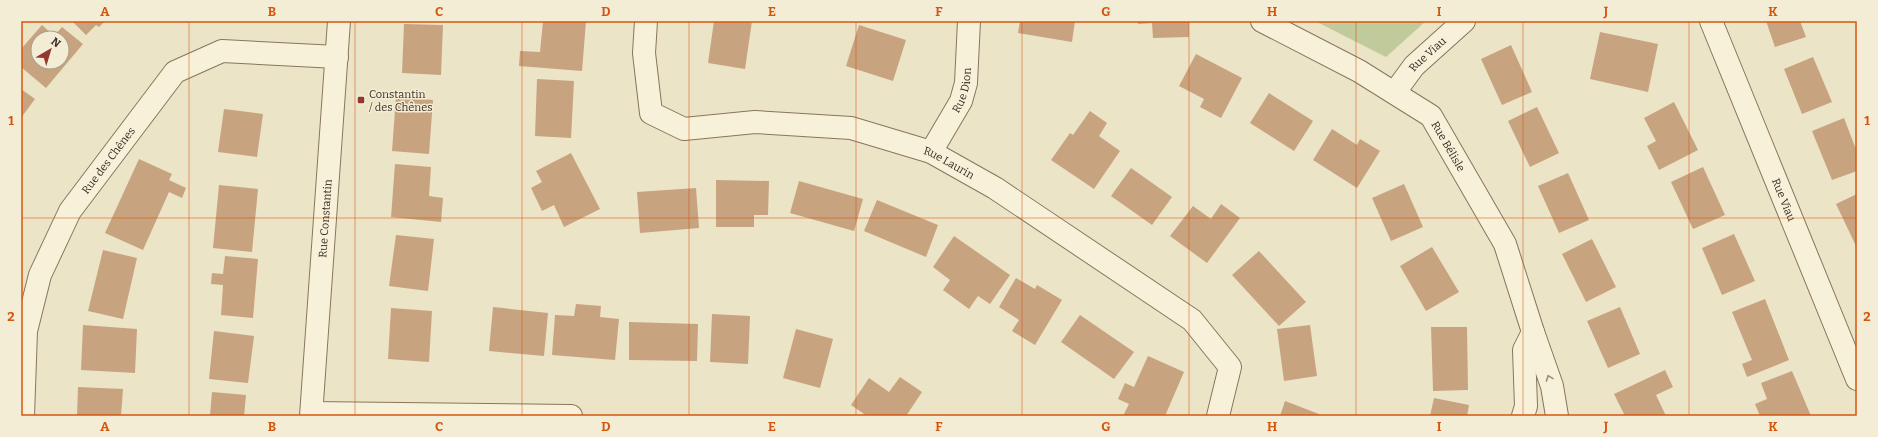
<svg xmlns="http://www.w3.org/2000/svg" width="1878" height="437" viewBox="0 0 1878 437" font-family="Bitter,serif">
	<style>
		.green { fill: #c1ca9b }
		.building { fill: #c8a37f; fill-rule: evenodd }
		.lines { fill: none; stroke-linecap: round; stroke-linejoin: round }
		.minor-casing { stroke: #87765d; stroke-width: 24 }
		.tertiary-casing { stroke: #87765d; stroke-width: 24 }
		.minor { stroke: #f7f1da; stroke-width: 22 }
		.tertiary { stroke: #f7f1da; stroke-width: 22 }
		.oneway { stroke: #988f7d }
		.grid { fill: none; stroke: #d6550e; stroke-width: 1; stroke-opacity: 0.55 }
		.poi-dot { fill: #933730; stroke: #f4edd6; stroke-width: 1.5 }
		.labels { text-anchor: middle; stroke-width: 3; stroke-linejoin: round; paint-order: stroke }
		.street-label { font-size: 11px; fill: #382d20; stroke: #f4edd6 }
		.poi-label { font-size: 11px; fill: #382d20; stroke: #f4edd6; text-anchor: start }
		.neatline { fill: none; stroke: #d6550e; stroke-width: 1.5 }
		.grid-label { font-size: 13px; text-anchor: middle; font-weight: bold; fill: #d6550e }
	</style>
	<rect width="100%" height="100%" fill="#ece4c7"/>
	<!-- green -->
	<polygon class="green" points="1315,21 1426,21 1386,57"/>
	<!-- building -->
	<g class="building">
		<polygon points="72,21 105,21 99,27 96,25 86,35"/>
		<polygon points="543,21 586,21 582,71 519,66 520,51 540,52"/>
		<polygon points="714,21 752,21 745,69 708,63"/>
		<polygon points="1020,21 1075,21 1072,42 1018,33"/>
		<polygon points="1138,21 1189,21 1189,37 1153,38 1152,23 1138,24"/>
		<polygon points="1766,21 1800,21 1806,37 1775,47"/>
		<polygon points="404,24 443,25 441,75 402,73"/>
		<path d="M42,25l12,11 8,-9 21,17 -37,44 -25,-21v-18zM38,38h24v24h-24z"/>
		<polygon points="859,25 906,40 893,81 846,66"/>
		<polygon points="1600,32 1658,44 1648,92 1590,79"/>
		<polygon points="1511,45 1532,92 1502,105 1481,59"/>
		<polygon points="1196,54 1242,78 1221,118 1200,107 1204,99 1179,86"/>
		<polygon points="1813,57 1832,102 1802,114 1784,69"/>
		<polygon points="537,79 574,81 571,138 535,136"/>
		<polygon points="21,89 35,99 21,118"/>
		<polygon points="1269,93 1313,121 1294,151 1250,123"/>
		<polygon points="396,97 433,100 429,154 392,151"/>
		<polygon points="1674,102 1698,150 1659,170 1647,146 1656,141 1644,118"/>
		<polygon points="1537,107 1559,153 1530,167 1508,121"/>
		<polygon points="224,109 263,114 257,157 218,152"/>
		<polygon points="1090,111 1107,123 1099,136 1120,151 1094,189 1051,160 1070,133 1073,135"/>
		<polygon points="1844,118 1857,152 1857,171 1832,180 1812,131"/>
		<polygon points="1332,129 1357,145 1360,139 1380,151 1357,188 1313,160"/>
		<polygon points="571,153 600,209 564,227 554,205 542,211 531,188 542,182 536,171"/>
		<polygon points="139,159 172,174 169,180 186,188 182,198 169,192 143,250 105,233"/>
		<polygon points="395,164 431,167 429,196 443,198 441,222 391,217"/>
		<polygon points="1703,167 1725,215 1693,229 1671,182"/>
		<polygon points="1131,168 1172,197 1152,225 1111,196"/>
		<polygon points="1568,173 1589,220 1559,233 1538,186"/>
		<polygon points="716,180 769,181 768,215 754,215 754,227 716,227"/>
		<polygon points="799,181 863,199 854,231 790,213"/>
		<polygon points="1404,184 1423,227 1391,241 1372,198"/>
		<polygon points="219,185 258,189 252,252 213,248"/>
		<polygon points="696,188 699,228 640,233 637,192"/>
		<polygon points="1857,194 1857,248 1836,204"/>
		<polygon points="877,200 938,225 926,257 864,231"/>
		<polygon points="1221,204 1240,218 1207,263 1170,236 1193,206 1211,219"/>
		<polygon points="1734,234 1755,281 1722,295 1702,248"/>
		<polygon points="396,235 434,239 428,291 389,286"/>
		<polygon points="954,236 1010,275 990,304 978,296 969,309 943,290 950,280 933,267"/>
		<polygon points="1592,239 1616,287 1586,302 1562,254"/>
		<polygon points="1432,247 1459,292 1426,311 1400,266"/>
		<polygon points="103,250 137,258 123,319 88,311"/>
		<polygon points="1259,251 1306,302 1279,326 1232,275"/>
		<polygon points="225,256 258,259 253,318 221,315 223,285 211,284 212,273 223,274"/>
		<polygon points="1016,278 1035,289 1037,285 1062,300 1035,345 1012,331 1019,320 999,307"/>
		<polygon points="1765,299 1789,360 1747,377 1742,364 1752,360 1732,312"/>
		<polygon points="576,304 601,306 600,317 619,319 615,360 552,355 555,315 574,316"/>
		<polygon points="493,307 548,313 544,356 489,351"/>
		<polygon points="1620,307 1640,354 1608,368 1587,321"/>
		<polygon points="391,308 432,311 429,362 388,359"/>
		<polygon points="712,314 750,316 748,364 710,362"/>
		<polygon points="1080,315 1134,352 1114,379 1061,342"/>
		<polygon points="629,322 698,324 697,361 629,360"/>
		<polygon points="83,325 137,329 135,373 81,370"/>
		<polygon points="1310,325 1317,376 1284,381 1277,329"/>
		<polygon points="1431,327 1467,327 1468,390 1433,391"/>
		<polygon points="796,329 833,339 820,388 783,378"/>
		<polygon points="214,331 254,336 248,383 209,379"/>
		<polygon points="1148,356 1184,372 1165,416 1123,416 1129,404 1118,399 1125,383 1134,387"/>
		<polygon points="1665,370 1673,387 1656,395 1666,416 1625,416 1614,394"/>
		<polygon points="1792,371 1811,416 1760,416 1755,404 1767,399 1761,383"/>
		<polygon points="900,377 922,392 906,416 867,416 851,405 869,378 889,392"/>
		<polygon points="78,387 123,389 121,416 77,416"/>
		<polygon points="212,392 246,395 244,416 210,416"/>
		<polygon points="1434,398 1469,405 1467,416 1430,416"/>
		<polygon points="1285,401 1319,414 1318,416 1280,416"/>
	</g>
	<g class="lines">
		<defs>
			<g id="minor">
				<path id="s1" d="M646,21l-2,32 7,60 33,16 71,-7 96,6 80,24 64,36 197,132 38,47 -12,49"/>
				<path id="s2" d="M1262,21l97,50 72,45 74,128 28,88 19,54 5,30"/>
				<path id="s3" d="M1711,21l146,358"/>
				<path id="s4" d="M1395,92l19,-26 50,-45"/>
				<path id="s5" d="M931,152l30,-51 5,-18 3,-62"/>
				<polyline points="312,413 571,416"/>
				<path id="s6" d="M23,416l3,-85 14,-56 30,-64 105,-139 47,-21 115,6"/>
				<polyline points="1523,416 1526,406 1524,350 1533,332"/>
			</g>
			<g id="tertiary">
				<path id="s7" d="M311,416l28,-395"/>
			</g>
		</defs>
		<!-- minor casing -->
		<use href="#minor" class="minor-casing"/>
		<!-- tertiary casing -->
		<use href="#tertiary" class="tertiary-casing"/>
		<!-- minor -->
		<use href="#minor" class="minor"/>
		<!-- tertiary -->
		<use href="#tertiary" class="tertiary"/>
	</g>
	<!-- one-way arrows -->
	<defs><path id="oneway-chevron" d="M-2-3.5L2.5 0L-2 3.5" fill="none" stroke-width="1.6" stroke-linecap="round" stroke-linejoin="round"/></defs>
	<use class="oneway" href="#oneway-chevron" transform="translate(1549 378) rotate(-110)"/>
	<!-- grid -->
	<path class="grid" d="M189,21v395M355,21v395M522,21v395M689,21v395M856,21v395M1022,21v395M1189,21v395M1356,21v395M1523,21v395M1689,21v395M21,218h1836"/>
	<!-- markers -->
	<rect class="poi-dot" x="357" y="96" width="8" height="8" rx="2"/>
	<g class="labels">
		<!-- street labels -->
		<g class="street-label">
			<text dy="4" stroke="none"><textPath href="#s4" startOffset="50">Rue Viau</textPath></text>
			<text dy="4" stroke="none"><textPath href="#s5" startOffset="70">Rue Dion</textPath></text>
			<text dy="4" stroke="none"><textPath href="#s2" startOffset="229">Rue Bélisle</textPath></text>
			<text dy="4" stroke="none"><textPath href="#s6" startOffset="277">Rue des Chênes</textPath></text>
			<text dy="4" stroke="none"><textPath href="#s1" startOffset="401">Rue Laurin</textPath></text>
			<text dy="4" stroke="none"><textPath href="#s3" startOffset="193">Rue Viau</textPath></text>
			<text dy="4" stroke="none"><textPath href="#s7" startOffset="198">Rue Constantin</textPath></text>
		</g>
		<!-- poi labels -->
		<g class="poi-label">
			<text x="369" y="98">Constantin<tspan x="369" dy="13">/ des Chênes</tspan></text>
		</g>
	</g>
	<!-- border -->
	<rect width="1878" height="437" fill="none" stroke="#f4edd6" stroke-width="44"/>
	<!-- north arrow -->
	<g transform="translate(50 50) rotate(38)"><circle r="19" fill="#f4edd6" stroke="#a9a08d"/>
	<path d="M0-3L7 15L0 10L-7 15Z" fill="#933730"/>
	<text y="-6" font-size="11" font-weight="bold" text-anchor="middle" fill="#382d20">N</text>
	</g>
	<rect x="22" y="22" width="1834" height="393" class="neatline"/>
	<g class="grid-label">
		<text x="105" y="16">A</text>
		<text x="272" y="16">B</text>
		<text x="439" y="16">C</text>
		<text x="606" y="16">D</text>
		<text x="772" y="16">E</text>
		<text x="939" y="16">F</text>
		<text x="1106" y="16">G</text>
		<text x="1272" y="16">H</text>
		<text x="1439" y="16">I</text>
		<text x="1606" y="16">J</text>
		<text x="1773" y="16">K</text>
		<text x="11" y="125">1</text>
		<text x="1867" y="125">1</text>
		<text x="11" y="321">2</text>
		<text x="1867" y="321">2</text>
		<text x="105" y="431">A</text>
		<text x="272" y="431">B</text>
		<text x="439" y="431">C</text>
		<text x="606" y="431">D</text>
		<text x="772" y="431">E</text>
		<text x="939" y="431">F</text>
		<text x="1106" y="431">G</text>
		<text x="1272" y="431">H</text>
		<text x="1439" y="431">I</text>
		<text x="1606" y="431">J</text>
		<text x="1773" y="431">K</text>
	</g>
</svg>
